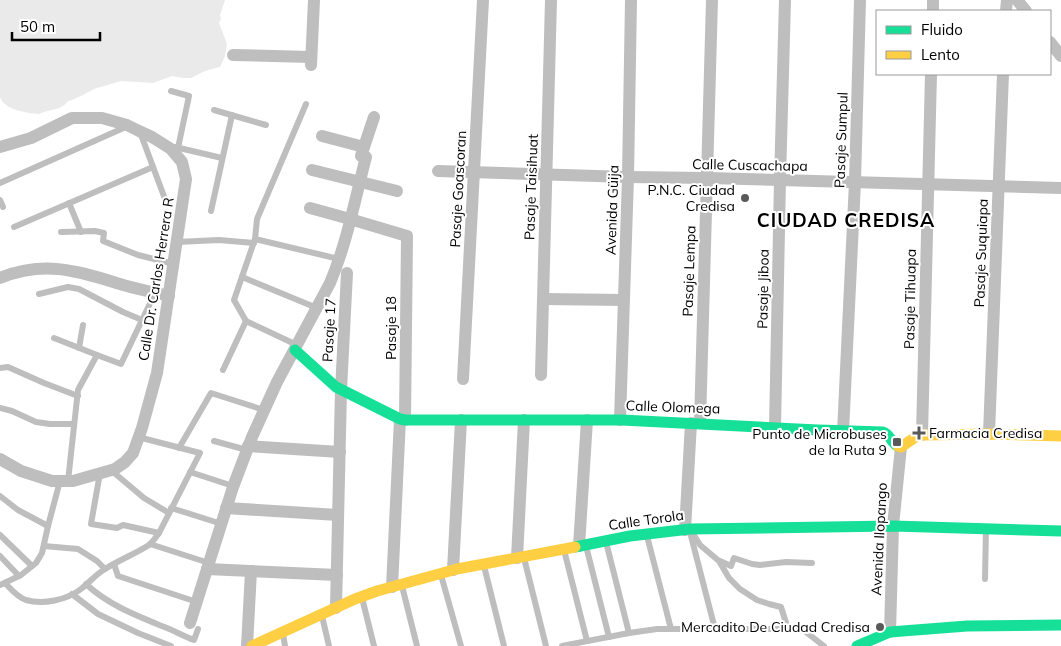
<svg xmlns="http://www.w3.org/2000/svg" width="1061" height="646" viewBox="0 0 1061 646" font-family="Mulish,sans-serif">
	<style>
		.green { fill: #eaeaea }
		.lines { fill: none; stroke-linecap: round; stroke-linejoin: round }
		.lane { stroke: #bebebe; stroke-width: 6 }
		.street { stroke: #bebebe; stroke-width: 12 }
		.fast { stroke: #16e098; stroke-width: 11 }
		.slow { stroke: #ffcf43; stroke-width: 11 }
		.poi-dot { fill: #595959; stroke: #fff; stroke-width: 2 }
		.labels { text-anchor: middle; stroke-width: 4; stroke-linejoin: round; paint-order: stroke }
		.street-label { font-size: 14px; fill: #000; stroke: #fff }
		.poi-label { font-size: 14px; fill: #000; stroke: #fff; text-anchor: end }
		.district-label { font-size: 19px; font-weight: bold; letter-spacing: 1px; fill: #000; stroke: #fff }
	</style>
	<rect width="100%" height="100%" fill="#fff"/>
	<!-- green -->
	<path class="green" d="M0,0h225l-5,15 1,4 -2,4 8,21 -2,12 -5,11 -15,4 -14,7h-8l-11,-2 -19,7 -32,-2 -27,8c-4,3 -7,3 -11,6 -6,2 -9,5 -15,6 -7,10 -19,8 -29,13 -12,-1 -35,-4 -39,-17z"/>
	<g class="lines">
		<!-- lane -->
		<g class="lane">
			<polyline points="171,91 189,96 178,148"/>
			<polyline points="214,110 266,125"/>
			<polyline points="140,132 165,199"/>
			<polyline points="175,147 222,158"/>
			<polyline points="0,183 128,126"/>
			<polyline points="0,200 3,207"/>
			<polyline points="69,203 81,232"/>
			<polyline points="211,211 232,115"/>
			<polyline points="14,227 153,167"/>
			<polyline points="61,232 95,231 104,233 103,241 138,255 174,264"/>
			<polyline points="255,239 339,259"/>
			<polyline points="177,242 219,240 254,243"/>
			<polyline points="242,277 317,308"/>
			<polyline points="39,294 68,287 79,289 123,312 142,320"/>
			<polyline points="246,321 234,300 255,239 257,219 306,104"/>
			<polyline points="54,338 97,355"/>
			<polyline points="79,348 83,325"/>
			<polyline points="0,368 8,367 44,383 78,396"/>
			<polyline points="223,370 246,321 297,345"/>
			<polyline points="0,408 12,411 36,422 50,424 74,424"/>
			<polyline points="214,441 247,450"/>
			<polyline points="179,448 211,393 264,410"/>
			<polyline points="112,471 144,498 169,513"/>
			<polyline points="190,472 233,486"/>
			<polyline points="100,473 91,524 117,528 123,525 159,533"/>
			<polyline points="68,481 78,390 97,355 121,364 155,293"/>
			<polyline points="0,496 18,510 48,526"/>
			<polyline points="171,508 222,524"/>
			<polyline points="692,532 700,545 719,561 729,578 740,589 757,600 769,604 781,607 788,629"/>
			<polyline points="0,535 32,566"/>
			<polyline points="647,536 671,629"/>
			<polyline points="691,536 715,629"/>
			<polyline points="606,542 629,633"/>
			<polyline points="150,544 209,563"/>
			<polyline points="44,546 78,549 97,561 105,569"/>
			<polyline points="586,546 609,637"/>
			<polyline points="564,550 587,641"/>
			<polyline points="0,556 19,576"/>
			<polyline points="524,558 546,646"/>
			<polyline points="720,561 731,566 734,558 752,564 760,565 786,562 812,563"/>
			<polyline points="114,564 118,576 197,602"/>
			<polyline points="484,566 504,646"/>
			<polyline points="441,575 461,646"/>
			<polyline points="985,579 986,529"/>
			<path d="M5,583c6,6 12,14 21,17 17,5 41,0 55,-11 9,-7 14,-14 24,-20 14,-9 30,-15 44,-24 4,-3 7,-8 10,-12l41,-80 -62,-16"/>
			<path d="M86,584c21,20 49,31 76,42 11,4 21,10 32,14l4,-11"/>
			<polyline points="0,585 21,575 36,563 42,553 48,526 60,481"/>
			<polyline points="402,586 417,646"/>
			<polyline points="72,594 98,614 138,633 171,646"/>
			<polyline points="362,598 374,646"/>
			<polyline points="322,616 329,646"/>
			<polyline points="283,634 285,646"/>
			<polyline points="562,646 629,633 657,629 802,629 824,646"/>
		</g>
		<!-- street -->
		<g class="street">
			<polyline points="1017,0 1026,11"/>
			<polyline points="933,11 933,0"/>
			<polyline points="1006,11 1007,0"/>
			<polyline points="1050,42 1061,56"/>
			<polyline points="233,55 311,57"/>
			<polyline points="311,65 314,0"/>
			<polyline points="322,136 364,147"/>
			<polyline points="0,147 31,138 72,118 102,118 127,125 139,131 152,137 171,149 182,162 186,179 157,373 142,428 133,453 125,462 115,469 73,481 52,481 21,471 0,459"/>
			<polyline points="312,170 397,191"/>
			<polyline points="438,171 628,177 707,178 1061,188"/>
			<polyline points="310,208 350,219 407,236 405,420"/>
			<path d="M0,278c45,-18 77,-7 120,6 16,5 33,8 49,12"/>
			<polyline points="543,299 624,300"/>
			<polyline points="541,375 551,0"/>
			<polyline points="463,379 483,0"/>
			<polyline points="620,420 628,177 631,0"/>
			<polyline points="700,423 712,0"/>
			<polyline points="775,428 780,180 785,0"/>
			<polyline points="843,432 855,182 860,0"/>
			<polyline points="989,434 1003,74"/>
			<polyline points="922,435 931,74"/>
			<polyline points="248,446 340,452"/>
			<polyline points="226,508 338,515"/>
			<polyline points="685,530 691,423"/>
			<polyline points="579,546 587,420"/>
			<polyline points="517,558 524,420"/>
			<polyline points="207,569 337,575"/>
			<polyline points="453,570 461,420"/>
			<polyline points="392,587 400,419"/>
			<polyline points="336,608 341,390 347,273"/>
			<path d="M190,623l43,-136 19,-50 25,-55 53,-99c17,-40 25,-84 36,-126l-5,-1 13,-39"/>
			<polyline points="890,632 893,526 901,447"/>
			<polyline points="247,646 251,571"/>
		</g>
		<!-- fast -->
		<g class="fast">
			<path d="M295,350l41,37 64,32 5,1h217l196,10 65,2c7,2 8,11 15,14"/>
			<polyline points="575,547 630,536 690,529 893,526 1061,531"/>
			<polyline points="857,646 890,632 967,626 1061,625"/>
		</g>
		<!-- slow -->
		<g class="slow">
			<polyline points="898,446 901,447 917,436 922,435 989,434 1061,436"/>
			<polyline points="252,646 355,599 377,591 457,569 575,547"/>
		</g>
	</g>
	<!-- markers -->
	<g class="poi-dot">
		<circle cx="745" cy="198" r="5"/>
		<path d="M916.5 425.5h5v5h5v5h-5v5h-5v-5h-5v-5h5z"/>
		<rect x="892" y="437" width="10" height="10" rx="2.5"/>
		<circle cx="880" cy="627" r="5"/>
	</g>
	<g class="labels">
		<!-- street labels -->
		<g class="street-label">
			<text transform="translate(841 140) rotate(-88)" y="5">Pasaje Sumpul</text>
			<text transform="translate(750 165) rotate(1)" y="5">Calle Cuscachapa</text>
			<text transform="translate(531 187) rotate(-88)" y="5">Pasaje Taisihuat</text>
			<text transform="translate(458 189) rotate(-87)" y="5">Pasaje Goascoran</text>
			<text transform="translate(612 210) rotate(-88)" y="5">Avenida Güija</text>
			<text transform="translate(981 253) rotate(-88)" y="5">Pasaje Suquiapa</text>
			<text transform="translate(689 271) rotate(-88)" y="5">Pasaje Lempa</text>
			<text transform="translate(156 279) rotate(-81)" y="5">Calle Dr. Carlos Herrera R</text>
			<text transform="translate(763 289) rotate(-89)" y="5">Pasaje Jiboa</text>
			<text transform="translate(910 299) rotate(-89)" y="5">Pasaje Tihuapa</text>
			<text transform="translate(391 328) rotate(-90)" y="5">Pasaje 18</text>
			<text transform="translate(329 330) rotate(-87)" y="5">Pasaje 17</text>
			<text transform="translate(673 407) rotate(2)" y="5">Calle Olomega</text>
			<text transform="translate(646 520) rotate(-8)" y="5">Calle Torola</text>
			<text transform="translate(879 539) rotate(-87)" y="5">Avenida Ilopango</text>
		</g>
		<!-- poi labels -->
		<g class="poi-label">
			<text x="735" y="195">P.N.C. Ciudad<tspan x="735" dy="16">Credisa</tspan></text>
			<text x="929" y="438" text-anchor="start">Farmacia Credisa</text>
			<text x="887" y="439">Punto de Microbuses<tspan x="887" dy="16">de la Ruta 9</tspan></text>
			<text x="870" y="632">Mercadito De Ciudad Credisa</text>
		</g>
		<!-- district labels -->
		<g class="district-label">
			<text x="846" y="227">CIUDAD CREDISA</text>
		</g>
	</g>
	<!-- legend -->
	<rect x="876" y="10" width="175" height="65" fill="#ffffff" stroke="#999999"/>
	<rect x="886" y="26" width="25" height="8" fill="#16e098" stroke="#999999"/>
	<text x="921" y="35" font-size="15" fill="#000000">Fluido</text>
	<rect x="886" y="51" width="25" height="8" fill="#ffcf43" stroke="#999999"/>
	<text x="921" y="60" font-size="15" fill="#000000">Lento</text>
	<!-- scale -->
	<path d="M12 32v8h88v-8" fill="none" stroke="#000000" stroke-width="2.5"/>
	<text x="20" y="32" font-size="15" fill="#000000" stroke="#ffffff" stroke-width="4" paint-order="stroke">50 m</text>
</svg>
